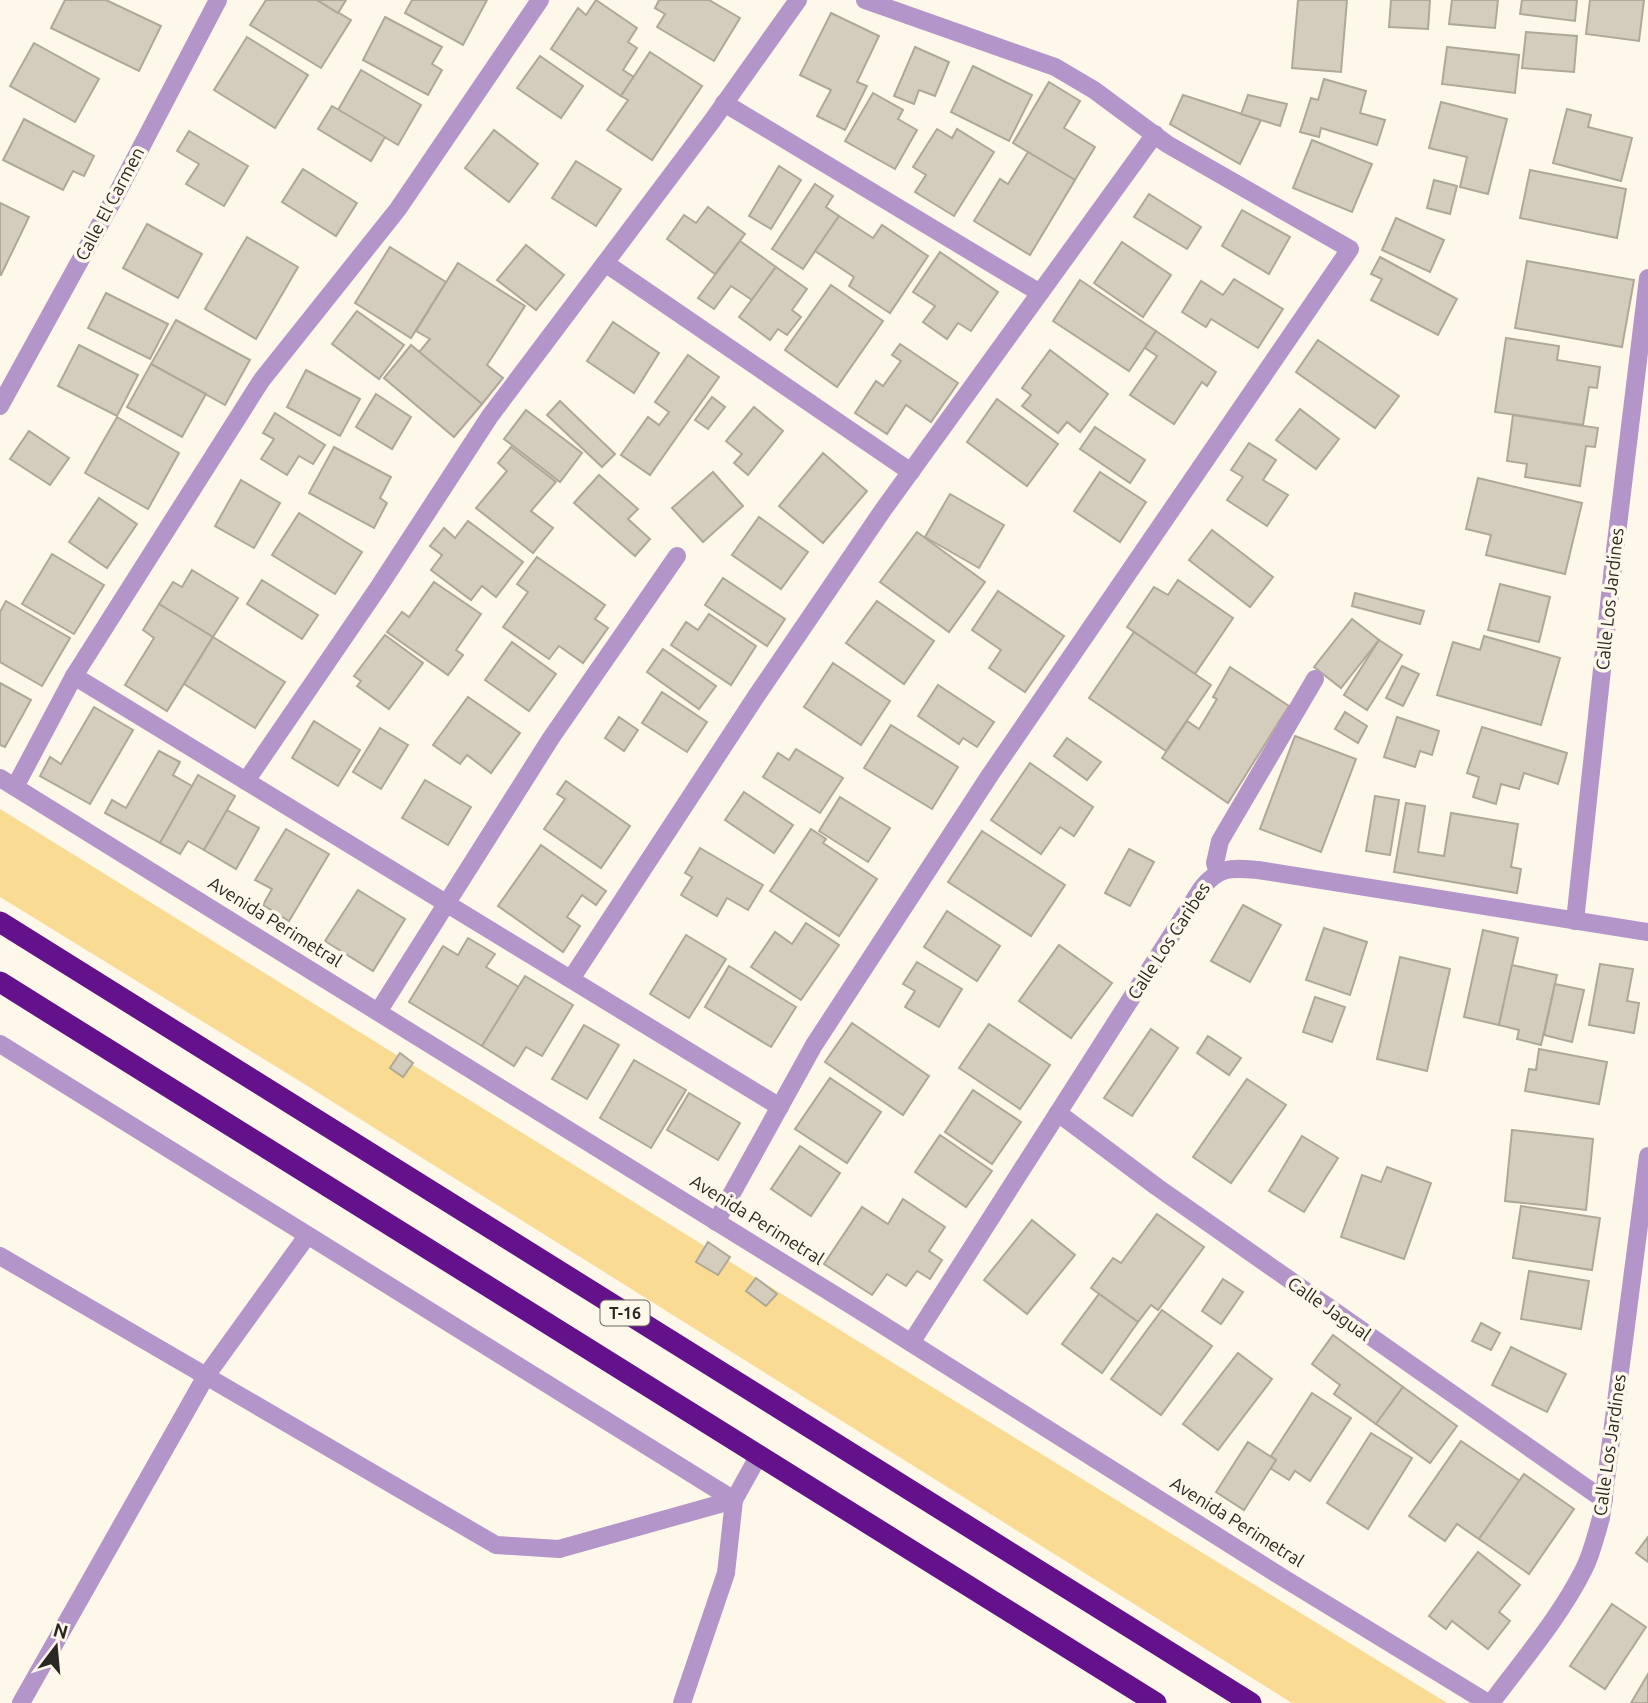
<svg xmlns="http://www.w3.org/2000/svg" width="1648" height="1703" viewBox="0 0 1648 1703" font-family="Ubuntu,sans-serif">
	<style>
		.green { fill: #f9db94 }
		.building { fill: #d4cdbd; stroke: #afa898; stroke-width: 2 }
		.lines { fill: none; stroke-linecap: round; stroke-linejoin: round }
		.street { stroke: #b495c9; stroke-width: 18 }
		.highway { stroke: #64128b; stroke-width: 21 }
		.labels { text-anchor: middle; stroke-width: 7; stroke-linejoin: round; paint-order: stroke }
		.shield { fill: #fef8ea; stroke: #6a665e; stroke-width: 2 }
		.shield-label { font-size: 16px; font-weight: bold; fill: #2a2822 }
		.street-label { font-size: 18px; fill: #2a2822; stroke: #fef8ea }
	</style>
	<rect width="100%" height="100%" fill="#fef8ea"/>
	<!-- green -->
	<polygon class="green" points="0,809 898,1366 1447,1703 1292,1703 301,1082 0,897"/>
	<!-- building -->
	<g class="building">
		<polygon points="65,0 106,0 161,26 139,71 51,28"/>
		<polygon points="266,0 317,0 351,20 321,68 250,25"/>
		<polygon points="317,0 346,0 338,13"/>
		<polygon points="412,0 487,0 463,45 405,13"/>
		<polygon points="596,0 637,28 628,42 637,48 623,70 634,77 621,96 551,49 578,8 586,15"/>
		<polygon points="659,0 709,0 740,18 714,61 657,27 665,14 655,8"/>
		<polygon points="1298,0 1347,0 1341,72 1292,68"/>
		<polygon points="1391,0 1430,0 1428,29 1389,27"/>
		<polygon points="1452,0 1498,0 1495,28 1449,24"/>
		<polygon points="1522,0 1577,0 1575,21 1520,14"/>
		<polygon points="1590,0 1644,0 1639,41 1586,34"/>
		<polygon points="831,13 879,36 857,82 867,86 845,130 817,116 831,90 800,75"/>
		<polygon points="385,17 442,47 432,64 442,70 428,95 363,60"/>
		<polygon points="1526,32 1577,36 1574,72 1522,68"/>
		<polygon points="247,37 308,75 275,128 214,90"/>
		<polygon points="34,43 99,79 75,122 10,86"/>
		<polygon points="915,47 949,62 935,96 919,90 914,104 894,96"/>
		<polygon points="1447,47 1519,55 1515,93 1442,84"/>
		<polygon points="650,52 702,86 652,160 607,130 628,100 621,96"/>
		<polygon points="540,56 583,86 561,118 517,88"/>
		<polygon points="973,66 1032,95 1009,141 951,112"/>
		<polygon points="361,70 421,105 398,145 338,110"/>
		<polygon points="1324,79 1366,91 1360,113 1385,120 1377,145 1321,128 1319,137 1300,132 1311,98 1318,100"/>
		<polygon points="1049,82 1080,101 1064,128 1095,147 1075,180 1013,143"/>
		<polygon points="873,93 903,110 898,119 917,130 895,169 845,141"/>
		<polygon points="1183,95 1261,120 1240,164 1170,124"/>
		<polygon points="1248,95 1287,104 1280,126 1241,114"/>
		<polygon points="1441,102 1507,119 1488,194 1460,187 1467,157 1429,148"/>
		<polygon points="332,106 385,137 371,161 318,129"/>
		<polygon points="1567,109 1591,115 1588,127 1632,138 1621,181 1553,163"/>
		<polygon points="24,119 94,156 84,176 73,171 63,190 3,160"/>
		<polygon points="937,129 952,138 957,129 994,152 954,216 915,192 926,175 913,167"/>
		<polygon points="494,130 538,164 509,202 465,168"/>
		<polygon points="189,131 248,166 224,206 186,184 199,164 177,151"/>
		<polygon points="1312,140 1372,164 1352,212 1293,188"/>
		<polygon points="1028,152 1075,180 1030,255 974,221 1000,179 1008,184"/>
		<polygon points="576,161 621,189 596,226 552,198"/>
		<polygon points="779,166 801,180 771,229 749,216"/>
		<polygon points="303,169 357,203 336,236 282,202"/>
		<polygon points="1530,170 1626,189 1617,238 1520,218"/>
		<polygon points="1434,180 1457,186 1450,214 1427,208"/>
		<polygon points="815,184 833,196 826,207 839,216 803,269 772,249"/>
		<polygon points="1149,194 1201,227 1187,249 1134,217"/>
		<polygon points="0,203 29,217 1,275 0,275"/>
		<polygon points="708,207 745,234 715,274 667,239 684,215 696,223"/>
		<polygon points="1242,210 1290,237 1269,274 1222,246"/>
		<polygon points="839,216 873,238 882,225 928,256 890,313 849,286 854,277 815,251"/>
		<polygon points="1396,218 1444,240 1430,272 1382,250"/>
		<polygon points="147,224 202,254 178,298 123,268"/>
		<polygon points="247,237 298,267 256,339 205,309"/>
		<polygon points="740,241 776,267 752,300 731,286 714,309 698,298"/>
		<polygon points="1122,242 1171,275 1143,317 1094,283"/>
		<polygon points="526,245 564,275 536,310 497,280"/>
		<polygon points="390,247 446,282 411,338 355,303"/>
		<polygon points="940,252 998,292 971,331 958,323 947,339 923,322 935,306 913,292"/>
		<polygon points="1380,257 1457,299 1438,335 1371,300 1382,279 1371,274"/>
		<polygon points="1527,261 1634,280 1622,347 1515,328"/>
		<polygon points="458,263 525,306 487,365 503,378 482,404 419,352 430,339 416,331"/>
		<polygon points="776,267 807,289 792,310 801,317 787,335 778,329 770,340 739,317"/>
		<polygon points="1234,279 1283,309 1258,348 1211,319 1206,327 1182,312 1201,281 1223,295"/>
		<polygon points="1080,280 1156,331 1129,371 1053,321"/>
		<polygon points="831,285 883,321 837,387 785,350"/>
		<polygon points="106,293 168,324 150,359 88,328"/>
		<polygon points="357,311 404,345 379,379 332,344"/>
		<polygon points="176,320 250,360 225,405 151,364"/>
		<polygon points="613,322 659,353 634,393 587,361"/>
		<polygon points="1156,331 1216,372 1207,386 1202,382 1174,424 1130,395 1157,356 1145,348"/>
		<polygon points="1506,338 1559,346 1557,360 1600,367 1597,388 1589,387 1583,425 1495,412"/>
		<polygon points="1318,340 1399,396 1375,428 1296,372"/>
		<polygon points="900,344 958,383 931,422 906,405 887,434 855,413 876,381 883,386 901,361 892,355"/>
		<polygon points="79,345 138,375 117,416 58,386"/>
		<polygon points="411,345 482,404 454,437 384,378"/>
		<polygon points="1050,350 1108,394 1080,432 1067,422 1058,433 1022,406 1031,395 1022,388"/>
		<polygon points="688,355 719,377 650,475 621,455 648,417 659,425 669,412 655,402"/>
		<polygon points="151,364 206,394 182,437 127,407"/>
		<polygon points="306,370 360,399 340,436 287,407"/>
		<polygon points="376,394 411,417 392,449 356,427"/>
		<polygon points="712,397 725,407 708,429 695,420"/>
		<polygon points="997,399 1058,444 1027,486 967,442"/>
		<polygon points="560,401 615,454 602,467 547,415"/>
		<polygon points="754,407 783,431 748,475 734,463 742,454 726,441"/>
		<polygon points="1300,409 1339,439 1316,469 1276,440"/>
		<polygon points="526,410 582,453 560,482 504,439"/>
		<polygon points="275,413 325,445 313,464 299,456 287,475 261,459 274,439 263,433"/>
		<polygon points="1513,415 1598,428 1595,447 1586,446 1580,486 1525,477 1527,464 1507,461"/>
		<polygon points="117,417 179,453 148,509 85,473"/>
		<polygon points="1095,427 1145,460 1130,483 1080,449"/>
		<polygon points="29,431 69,458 50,485 10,459"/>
		<polygon points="1249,443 1276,460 1263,480 1288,495 1267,526 1227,500 1243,477 1231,470"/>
		<polygon points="334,447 391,477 380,498 387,503 374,528 309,493"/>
		<polygon points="511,447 556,482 531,511 553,528 533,553 476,508 507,471 498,463"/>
		<polygon points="823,453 867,491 823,543 779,506"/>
		<polygon points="713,472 743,506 703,542 672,508"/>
		<polygon points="1100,472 1146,502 1120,542 1074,511"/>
		<polygon points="599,475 638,509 628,519 650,539 635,556 574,503"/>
		<polygon points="1478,478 1582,503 1565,574 1486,555 1491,535 1466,529"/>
		<polygon points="241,480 280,503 254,548 215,526"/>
		<polygon points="950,494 1004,525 979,568 925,537"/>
		<polygon points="99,498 137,524 107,568 69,542"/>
		<polygon points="299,513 362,552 335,594 272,555"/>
		<polygon points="759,517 808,552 781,589 732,555"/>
		<polygon points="468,521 523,562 496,597 482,586 471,600 431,570 442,555 430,546 444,528 455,538"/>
		<polygon points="1212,530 1273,577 1250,607 1189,560"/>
		<polygon points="917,532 985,582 949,632 880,582"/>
		<polygon points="52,554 104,585 74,634 22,604"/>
		<polygon points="537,557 605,605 595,619 608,628 583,663 559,646 549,659 503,627 528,592 517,584"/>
		<polygon points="192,570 238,598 213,637 159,604 173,582 182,587"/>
		<polygon points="723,578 785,619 767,646 705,605"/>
		<polygon points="262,580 318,615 302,639 247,604"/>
		<polygon points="1178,580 1233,618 1195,674 1127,627 1154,587 1168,595"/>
		<polygon points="434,582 481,614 456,650 463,655 448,675 387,632 402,612 409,617"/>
		<polygon points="1500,584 1550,597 1539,642 1488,630"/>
		<polygon points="998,591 1064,636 1025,692 989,668 1001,650 972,630"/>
		<polygon points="1355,593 1424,611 1420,624 1352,606"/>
		<polygon points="6,601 70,638 42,686 0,662 0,612"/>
		<polygon points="877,601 934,641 904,684 846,643"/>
		<polygon points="159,604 213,637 167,711 125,685 154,638 143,630"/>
		<polygon points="709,614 756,646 731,685 671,645 686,622 698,630"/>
		<polygon points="1352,619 1379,640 1341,688 1314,667"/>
		<polygon points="1134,632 1211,685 1166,751 1089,698"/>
		<polygon points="385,635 423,663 389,709 357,686 361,681 354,676"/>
		<polygon points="1484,636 1560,658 1541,725 1437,695 1453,642 1480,650"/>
		<polygon points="213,637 285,682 255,728 184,684"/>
		<polygon points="1379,640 1402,655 1367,710 1344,695"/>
		<polygon points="512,642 556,674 529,711 485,680"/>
		<polygon points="663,649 716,686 699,709 647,672"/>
		<polygon points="833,663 890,701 861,745 804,707"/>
		<polygon points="1402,666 1419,674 1403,706 1386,698"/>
		<polygon points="1230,667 1289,706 1228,803 1162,758 1187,721 1199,729 1217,699 1213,697"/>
		<polygon points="0,683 31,700 5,747 0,745"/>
		<polygon points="938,685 994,722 977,747 963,738 959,744 918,716"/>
		<polygon points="662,692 707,722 687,752 642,723"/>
		<polygon points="468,697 520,733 491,773 467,755 460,764 433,745"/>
		<polygon points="94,707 133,730 90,804 40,776 50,757 61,764"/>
		<polygon points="1345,712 1367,726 1358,743 1335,729"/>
		<polygon points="619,717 638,730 624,751 605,738"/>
		<polygon points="1397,717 1439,731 1432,755 1420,751 1415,767 1384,757"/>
		<polygon points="314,721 360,750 338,786 292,758"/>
		<polygon points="891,725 958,767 932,809 864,768"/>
		<polygon points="1482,727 1567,753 1558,784 1524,773 1519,789 1501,784 1496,804 1473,797 1479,777 1467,773"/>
		<polygon points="380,728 408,745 381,789 353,772"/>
		<polygon points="1295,736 1356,759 1321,852 1260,829"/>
		<polygon points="1067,738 1101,762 1087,780 1054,756"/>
		<polygon points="796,749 843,778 820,813 763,777 778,753 789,760"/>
		<polygon points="159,751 180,762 173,775 192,786 160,843 105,813 112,800 126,808"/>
		<polygon points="1030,763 1093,807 1074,836 1060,827 1041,854 991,820"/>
		<polygon points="198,775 235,796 204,850 188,841 180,854 160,843"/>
		<polygon points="425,780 471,807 448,845 402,818"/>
		<polygon points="566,781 630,826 601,868 544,829 565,799 557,794"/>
		<polygon points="744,792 793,825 774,853 725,820"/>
		<polygon points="1375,796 1399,800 1390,855 1366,851"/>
		<polygon points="840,797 890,828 868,862 819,831"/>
		<polygon points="1406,803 1425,806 1418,852 1444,856 1451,813 1518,824 1511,867 1521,869 1517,893 1394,872"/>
		<polygon points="227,810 259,828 236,869 204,850"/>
		<polygon points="286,829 329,854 289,921 263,905 272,889 255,880"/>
		<polygon points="811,829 826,839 823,843 877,879 839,936 770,891"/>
		<polygon points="982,831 1065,885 1031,936 948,882"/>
		<polygon points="541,845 606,891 596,905 582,895 567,917 580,926 563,952 498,906"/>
		<polygon points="700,848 763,885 748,910 727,898 717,916 681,895 692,877 685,873"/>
		<polygon points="1129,849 1154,862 1130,906 1105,893"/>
		<polygon points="358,890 405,919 373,971 325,941"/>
		<polygon points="1243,905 1281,925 1250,982 1211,961"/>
		<polygon points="947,911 1000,946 977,981 924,947"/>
		<polygon points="806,923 839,945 801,1000 751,967 775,932 792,944"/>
		<polygon points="1324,928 1367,942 1350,995 1306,980"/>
		<polygon points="1483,930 1518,938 1499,1025 1464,1017"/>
		<polygon points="686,935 726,959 689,1018 650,994"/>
		<polygon points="468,938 495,954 486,967 519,987 482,1046 409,1002 443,946 458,955"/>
		<polygon points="1059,945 1112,983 1071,1038 1019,1001"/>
		<polygon points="1400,957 1450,969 1427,1071 1377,1059"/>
		<polygon points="917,962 962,989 939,1027 905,1007 915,991 903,984"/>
		<polygon points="1600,964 1633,969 1627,1001 1639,1003 1634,1033 1589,1025"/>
		<polygon points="1512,965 1557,975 1541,1045 1517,1039 1519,1030 1499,1025"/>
		<polygon points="729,966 796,1007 771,1047 705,1007"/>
		<polygon points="525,976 573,1005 542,1056 526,1047 514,1066 482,1046"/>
		<polygon points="1555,984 1584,990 1572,1042 1544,1035"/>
		<polygon points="1315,997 1345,1007 1332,1042 1303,1032"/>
		<polygon points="852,1023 929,1076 903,1115 825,1062"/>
		<polygon points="989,1024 1050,1065 1020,1109 959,1068"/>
		<polygon points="584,1025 619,1045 587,1099 552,1079"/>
		<polygon points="1151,1029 1178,1048 1132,1116 1104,1098"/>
		<polygon points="1208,1036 1241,1058 1229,1075 1197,1053"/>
		<polygon points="1539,1049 1607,1062 1599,1104 1525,1091 1529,1069 1536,1070"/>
		<polygon points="400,1053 413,1063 403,1077 390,1068"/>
		<polygon points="634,1060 686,1090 651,1148 600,1118"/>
		<polygon points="830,1078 881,1112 847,1163 795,1129"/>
		<polygon points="1247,1079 1286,1105 1231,1183 1193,1157"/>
		<polygon points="973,1090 1021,1122 992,1164 945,1132"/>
		<polygon points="689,1093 740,1123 718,1160 667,1130"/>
		<polygon points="1512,1130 1593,1139 1586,1210 1505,1201"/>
		<polygon points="940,1135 992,1171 966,1207 915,1172"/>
		<polygon points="1302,1136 1338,1158 1304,1212 1269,1191"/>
		<polygon points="800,1146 840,1173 811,1216 771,1189"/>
		<polygon points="1387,1167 1431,1183 1404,1259 1341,1237 1362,1175 1381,1182"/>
		<polygon points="903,1199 945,1227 929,1251 942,1260 930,1279 917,1271 906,1286 887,1274 872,1295 824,1264 862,1207 888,1224"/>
		<polygon points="1521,1206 1600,1218 1592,1270 1513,1258"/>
		<polygon points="1157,1214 1204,1247 1158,1310 1151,1305 1138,1322 1091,1288 1113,1258 1121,1263"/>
		<polygon points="1032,1220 1075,1255 1027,1314 984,1280"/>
		<polygon points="708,1242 730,1257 718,1275 696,1262"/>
		<polygon points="1529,1271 1589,1281 1581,1329 1521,1319"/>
		<polygon points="756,1278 777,1294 766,1306 746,1291"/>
		<polygon points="1223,1279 1243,1292 1221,1324 1202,1311"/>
		<polygon points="1099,1294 1138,1322 1102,1373 1062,1344"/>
		<polygon points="1162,1310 1212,1346 1161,1415 1111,1379"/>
		<polygon points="1481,1323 1500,1333 1491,1350 1472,1341"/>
		<polygon points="1333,1335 1403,1387 1376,1424 1334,1394 1340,1385 1312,1364"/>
		<polygon points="1511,1347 1566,1374 1547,1412 1492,1385"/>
		<polygon points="1238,1353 1272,1379 1218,1450 1183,1424"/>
		<polygon points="1403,1387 1457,1426 1430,1463 1376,1424"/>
		<polygon points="1312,1393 1351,1418 1310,1481 1295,1471 1289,1480 1270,1468 1276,1460 1271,1456"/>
		<polygon points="1371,1433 1412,1458 1368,1529 1327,1503"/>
		<polygon points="1461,1441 1520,1481 1479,1539 1457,1524 1445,1541 1409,1516"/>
		<polygon points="1248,1442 1276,1460 1244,1510 1216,1492"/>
		<polygon points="1524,1474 1574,1509 1529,1574 1479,1539"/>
		<polygon points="1648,1537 1648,1562 1636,1553"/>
		<polygon points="1478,1552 1520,1585 1499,1612 1510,1621 1488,1649 1452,1621 1446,1629 1429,1616"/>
		<polygon points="1612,1604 1646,1627 1605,1689 1570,1666"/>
		<polygon points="1648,1674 1648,1703 1631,1703"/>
	</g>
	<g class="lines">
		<!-- street -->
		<g class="street">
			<polyline points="724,103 1040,293"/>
			<polyline points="605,263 911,472"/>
			<polyline points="0,406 115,197 218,0"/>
			<polyline points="74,676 780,1107"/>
			<polyline points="0,778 859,1310 1285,1579 1488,1703"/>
			<polyline points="246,781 380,585 490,416 712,121 798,0"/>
			<polyline points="15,787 74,676 261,381 398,209 540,0"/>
			<polyline points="1218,872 1215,863 1220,841 1315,679"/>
			<polyline points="1575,921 1613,567 1648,278"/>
			<polyline points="571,979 757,695 883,510 1155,134"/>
			<polyline points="378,1012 551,738 677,556"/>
			<polyline points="0,1044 734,1500"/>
			<polyline points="1058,1113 1157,1187 1604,1500"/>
			<polyline points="716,1222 814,1045 990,775 1350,249 1167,144 1094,90 1055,67 865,0"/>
			<polyline points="0,1256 496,1545 559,1549 734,1500"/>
			<path d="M911,1343l290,-454c18,-23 30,-21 57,-19l390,62"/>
			<polyline points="21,1703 206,1376 307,1236"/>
			<polyline points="682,1703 726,1573 734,1500 759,1455"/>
			<path d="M1491,1703c32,-43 69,-86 93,-134 8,-16 12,-34 17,-51l47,-362"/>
		</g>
		<!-- highway -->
		<g class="highway">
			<polyline points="0,922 1251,1703"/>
			<polyline points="0,982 1156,1703"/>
		</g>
	</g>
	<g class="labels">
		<!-- shield labels -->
		<rect class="shield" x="600.5" y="1300.5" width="49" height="25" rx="5"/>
		<g class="shield-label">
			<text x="625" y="1319">T-16</text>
		</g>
		<!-- street labels -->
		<g class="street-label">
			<text transform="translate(110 204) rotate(-62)" y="6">Calle El Carmen</text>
			<text transform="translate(1610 599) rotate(-84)" y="6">Calle Los Jardines</text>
			<text transform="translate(275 922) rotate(32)" y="6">Avenida Perimetral</text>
			<text transform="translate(1169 941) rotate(-57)" y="6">Calle Los Caribes</text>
			<text transform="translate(757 1220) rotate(32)" y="6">Avenida Perimetral</text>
			<text transform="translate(1329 1309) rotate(35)" y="6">Calle Jagual</text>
			<text transform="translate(1610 1445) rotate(-82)" y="6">Calle Los Jardines</text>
			<text transform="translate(1237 1522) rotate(32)" y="6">Avenida Perimetral</text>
		</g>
	</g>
	<!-- north arrow -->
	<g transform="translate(56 1647) rotate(16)" stroke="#fef8ea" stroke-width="5" paint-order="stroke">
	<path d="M0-5L12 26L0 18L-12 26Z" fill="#2a2822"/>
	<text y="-10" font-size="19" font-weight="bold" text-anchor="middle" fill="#2a2822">N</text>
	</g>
</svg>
